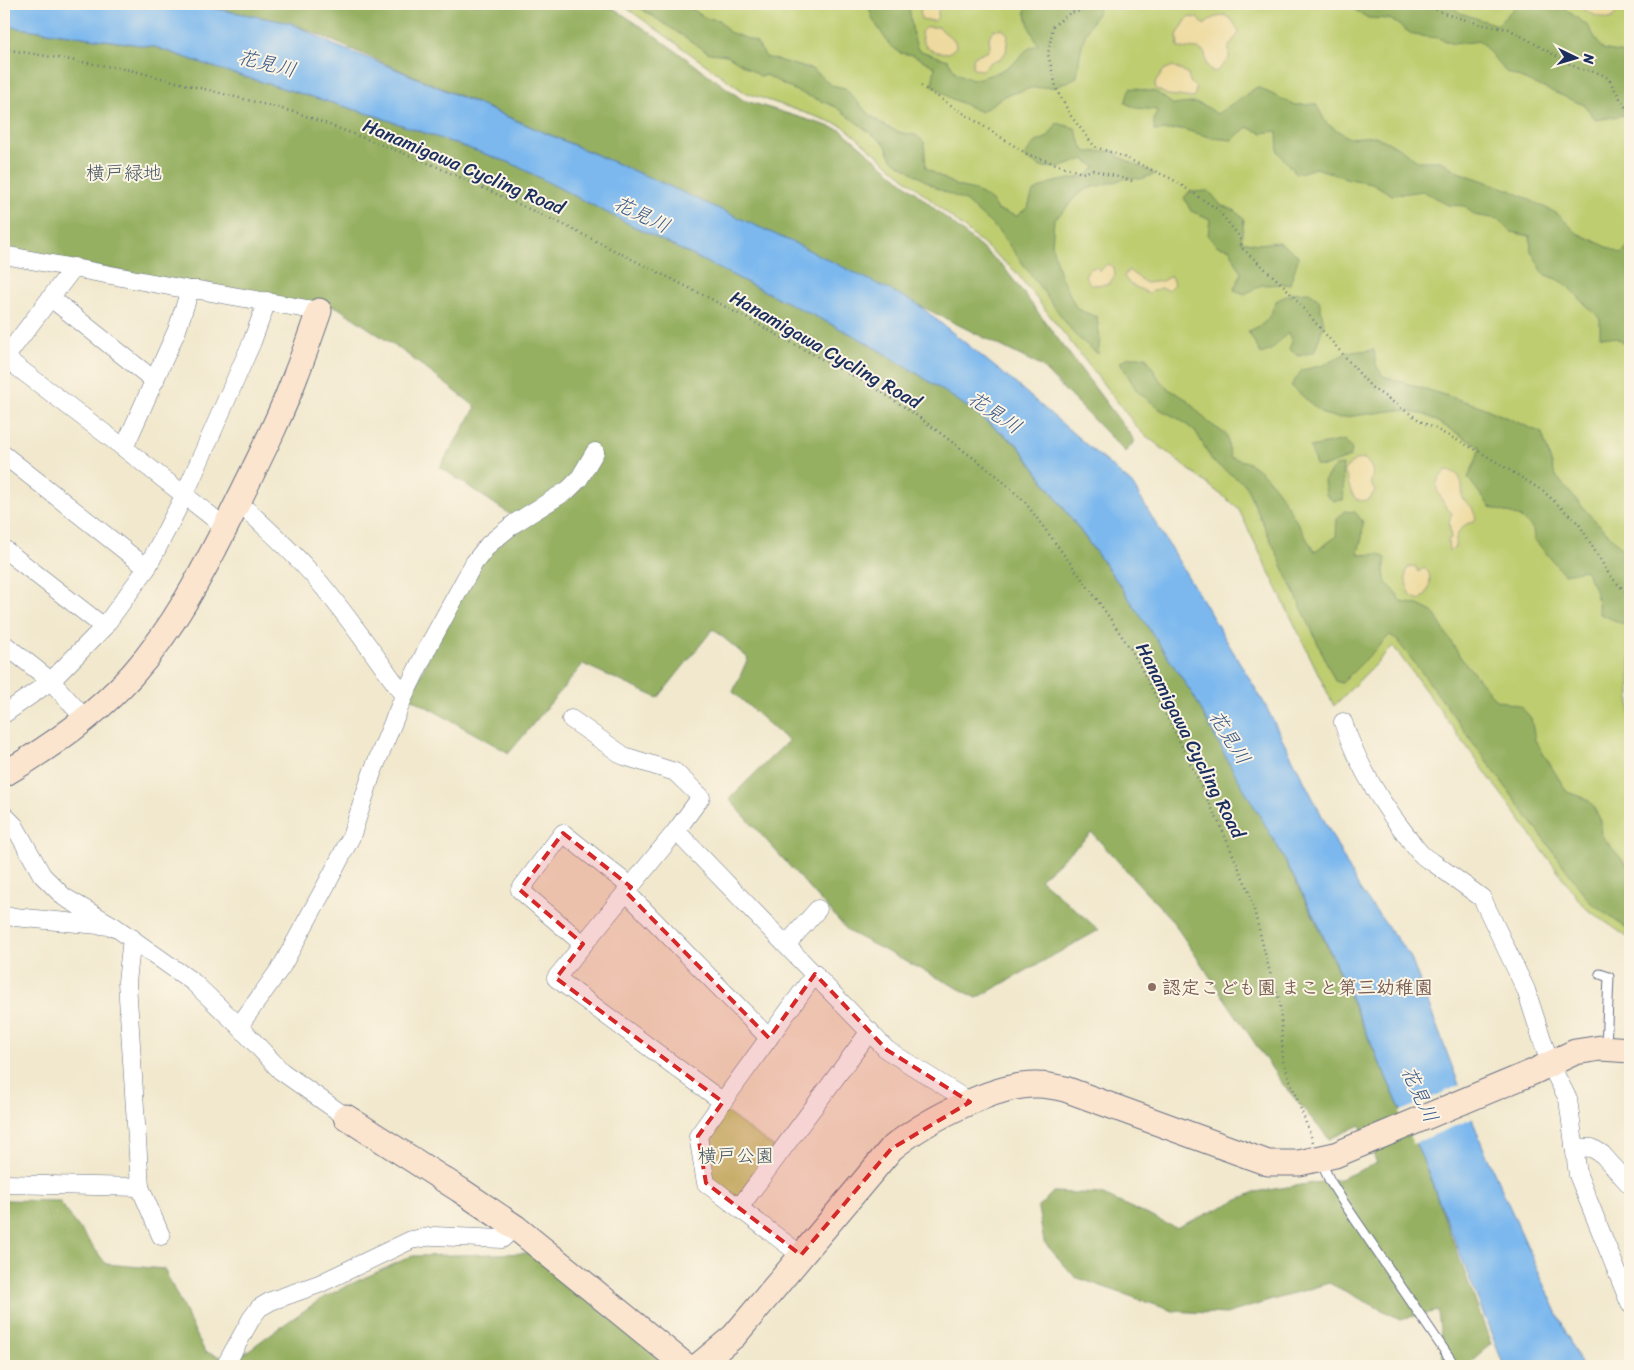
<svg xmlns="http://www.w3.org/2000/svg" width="1634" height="1370" viewBox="0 0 1634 1370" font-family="Sriracha,'Klee One',sans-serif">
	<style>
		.green { fill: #becd6f; stroke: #6c7e66 }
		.forest { fill: #96b062; stroke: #587060 }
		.sand { fill: #eeda9e; stroke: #84847e }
		.water { fill: #7cb8ee; stroke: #4c74a6 }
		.pier { fill: #f1e8cd }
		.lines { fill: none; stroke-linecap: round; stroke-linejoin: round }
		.lane-casing { stroke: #667085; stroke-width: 11 }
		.street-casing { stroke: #667085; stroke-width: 19 }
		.secondary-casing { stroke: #667085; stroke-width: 27 }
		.path { stroke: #667085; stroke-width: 2.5; stroke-dasharray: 1 4; stroke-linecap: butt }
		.lane { stroke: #fff; stroke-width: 9 }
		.street { stroke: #fff; stroke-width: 18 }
		.secondary { stroke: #fce5cf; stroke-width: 25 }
		.marked { fill: #d62828; fill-opacity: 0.2; stroke: #d62828; stroke-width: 4; stroke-dasharray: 10 6; stroke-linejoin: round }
		.education-dot { fill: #8d6e63; stroke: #fcf5e5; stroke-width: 2 }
		.labels { text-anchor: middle; stroke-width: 4; stroke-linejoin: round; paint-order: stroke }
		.street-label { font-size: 19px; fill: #1b2f5e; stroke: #fcf5e5 }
		.park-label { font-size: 19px; fill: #445662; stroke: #fcf5e5 }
		.education-label { font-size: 19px; font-weight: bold; fill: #785e54; stroke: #fcf5e5; text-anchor: start }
		.water-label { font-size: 20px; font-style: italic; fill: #385889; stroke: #fcf5e5 }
	</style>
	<rect width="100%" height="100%" fill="#fcf5e5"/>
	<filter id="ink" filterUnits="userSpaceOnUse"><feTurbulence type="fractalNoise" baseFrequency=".02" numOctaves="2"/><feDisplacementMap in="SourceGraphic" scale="10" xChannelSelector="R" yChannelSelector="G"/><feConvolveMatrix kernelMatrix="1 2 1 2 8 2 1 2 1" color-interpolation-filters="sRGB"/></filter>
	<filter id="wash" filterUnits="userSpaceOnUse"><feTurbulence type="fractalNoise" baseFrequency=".0096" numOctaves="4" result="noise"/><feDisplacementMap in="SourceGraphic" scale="20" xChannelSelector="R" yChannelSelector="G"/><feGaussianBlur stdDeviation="1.12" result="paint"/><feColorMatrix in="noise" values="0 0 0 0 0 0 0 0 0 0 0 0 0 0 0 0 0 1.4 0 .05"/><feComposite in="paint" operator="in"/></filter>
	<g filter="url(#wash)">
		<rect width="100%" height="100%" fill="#f1e8cd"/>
		<!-- green -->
		<g class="green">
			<polygon points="621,4 1630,4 1630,939 1584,907 1393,646 1334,706 1238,508 1140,431 1015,271 843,126 744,92"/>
			<polygon points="723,1110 776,1149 741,1197 732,1198 712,1184 704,1136"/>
		</g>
		<!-- forest -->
		<g class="forest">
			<polygon points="190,4 607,4 654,35 743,100 841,130 1003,266 1135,441 1125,452 1041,366 794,243 662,183 291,23"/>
			<path d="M634,4h49l23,14 13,2 10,12 27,10 10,15 48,13 17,15 14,3c19,22 40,46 71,47l8,7 2,26 31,18 18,4 17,11 5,9 20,6 11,-9 5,-15 17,-9 36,-7 10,-9 -12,-8 -25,9 -18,-1 -17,-10 10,-14 14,-6 9,-14 18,5 6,16 5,8 29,-1 3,5 37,18 -14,5 -13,-1 -41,11 -12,8 -11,14 -10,8 -2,27 8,29 17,34 20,8 3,22 -2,15 -23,-19 -77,-105 -33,-29 -29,-13 -44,-29 -7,-15 -49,-37 -40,-16 -30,-16 -6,1 -33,-21 -18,-2z"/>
			<path d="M868,4h43l-2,2 4,29 5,15 30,10 8,13 16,7c16,-4 31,-8 44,-19 11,-10 5,-10 22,-16l-8,-16 -5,-18 4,-7h72c-3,11 -11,18 -15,29 -6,14 -7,29 -9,44l-21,10 -25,1 -27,8 -23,16 -31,-14 -18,-13 3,-18 -22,-12 -13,-2 -11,-9 -16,-24z"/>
			<polygon points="1345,4 1450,4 1460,13 1497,25 1518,4 1558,4 1588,26 1602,49 1630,54 1630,114 1596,120 1584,105 1506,72 1480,41 1453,44 1438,38 1413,35 1390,19 1368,18"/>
			<polygon points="4,26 155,47 225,71 376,116 511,163 625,222 857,337 918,374 963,404 1018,446 1122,588 1195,698 1230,765 1278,847 1317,924 1423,1160 1491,1344 1465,1366 1444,1366 1438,1311 1400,1319 1329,1283 1226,1314 1173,1311 1075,1277 1044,1242 1038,1208 1053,1192 1101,1194 1176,1228 1255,1192 1340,1179 1377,1163 1360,1125 1329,1139 1281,1082 1171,919 1092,833 1040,879 1099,930 977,998 849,932 729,799 788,741 733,692 748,658 713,629 658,698 583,664 509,753 411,698 458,587 514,517 440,467 476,407 404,352 337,307 242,294 4,249"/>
			<path d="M1257,87l38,18 21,-1 10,19 23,15 26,-2 25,12 17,13h24l17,11 52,18 48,24 19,19 45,21 8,-9v101l-14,-8 -16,-2v-17l-37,-37 -19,-8 -13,-23 -1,-15 -19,-4 -13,-13 -24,-4 -9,-9 -17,-1 -25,-14 -31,4 -20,-12 -23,-4 -33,-11 -20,6 -18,-22 -1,-21 -15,2 -15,-6 -15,13 -19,-2 -31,-9 -28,2v-11l3,-10 -21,-2 -11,-5 5,-15 26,4 18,13c21,-3 26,-4 43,9z"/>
			<polygon points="1209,191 1221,205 1236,211 1244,220 1241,241 1258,244 1279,242 1299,256 1290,284 1262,285 1245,294 1234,290 1241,273 1230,249 1216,245 1208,236 1210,219 1191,211 1184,198 1189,192"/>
			<path d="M1309,292l10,7 5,26 -10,27 -15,4 -10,-7 3,-7 -4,-9 -17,17 -10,4 -13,-23c19,-7 21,-12 28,-30l16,-8z"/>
			<polygon points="1374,350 1376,365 1383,376 1480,406 1542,433 1555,475 1587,512 1630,556 1630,627 1600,614 1595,589 1585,570 1564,574 1534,539 1533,529 1520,517 1490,507 1468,478 1476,460 1480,447 1426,415 1398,410 1338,418 1323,414 1291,386 1302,370 1324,365 1348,352"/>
			<path d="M1129,357h17l13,22 8,9 19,11 23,24 18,12 3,22c6,2 13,3 19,6 30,17 46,61 66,88l21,-14 1,-18 7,-8 11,1 8,10 -1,16 -4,14 2,3 19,-1 7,4 -2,14 2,11 9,8 6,11 18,3 14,7 28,46 35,42 24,6 11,12 4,22 32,52 18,6 6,5 10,18 1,15 28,33v62l-40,-29 -170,-232 -24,-31 -6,-4 -48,48 -7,-2 -90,-197 -32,-22 -17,-30 -17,-13 -18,-9 -24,-19 -17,-29z"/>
			<polygon points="1345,440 1352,450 1350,457 1323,467 1316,465 1310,447"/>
			<path d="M1343,465c-2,12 2,23 0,35l-9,1 -8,-6 -2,-14 11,-15z"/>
			<polygon points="4,1200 59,1201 106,1264 164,1269 205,1352 234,1361 272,1333 321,1299 353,1283 412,1256 532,1253 668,1366 4,1366"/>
		</g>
		<!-- sand -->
		<g class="sand">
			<polygon points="923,4 942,4 938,10 938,17 934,21 921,19 920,12"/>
			<path d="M1578,4h40l1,6 -8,9c-13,-2 -24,-5 -33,-15z"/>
			<polygon points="1225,15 1233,21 1239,33 1229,46 1229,59 1217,71 1212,72 1206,64 1205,53 1199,49 1178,48 1177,35 1188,17 1198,18 1204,25 1213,18"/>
			<path d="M926,27h12l17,14 1,6 -7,6c-16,-1 -26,-2 -28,-21z"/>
			<polygon points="1002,29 1008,34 1006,52 998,61 992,61 982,70 973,69 973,58 979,54 987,52 990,46 989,37 993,30"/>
			<polygon points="1173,66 1188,74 1190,82 1196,88 1194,98 1168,95 1156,89 1155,83 1164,70"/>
			<polygon points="1107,264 1114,267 1115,275 1109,284 1091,285 1085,276 1089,269 1096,267 1100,271"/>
			<polygon points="1128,270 1146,283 1162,281 1171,276 1174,284 1168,290 1160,288 1148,293 1130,284 1124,277"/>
			<path d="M1365,459c17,18 -1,16 10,32l-6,8c-19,8 -19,-16 -25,-29l11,-10z"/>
			<path d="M1446,470c16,2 17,14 16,28l10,9 4,11 -3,4c-13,2 -18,14 -18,26l-6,3 -1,-11 3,-2 -2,-16 3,-9c-5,-4 -7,-7 -10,-13 -8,-15 -8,-16 4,-30z"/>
			<path d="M1415,566l3,6 6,-4 5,5c2,11 1,19 -9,27l-8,-3c-5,-10 -9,-18 -4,-30z"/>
		</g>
		<!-- water -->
		<polygon class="water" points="4,4 190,4 291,23 334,45 393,68 662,183 794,243 916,303 1016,384 1132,484 1263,701 1360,890 1410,956 1482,1145 1581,1366 1504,1366 1423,1160 1318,924 1278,847 1230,765 1195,698 1122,588 1018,445 963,404 918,374 857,337 625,222 511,163 376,116 225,71 155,47 4,26"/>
		<!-- pier -->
		<polygon class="pier" points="1462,1084 1474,1118 1413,1144 1399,1112"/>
	</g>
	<g filter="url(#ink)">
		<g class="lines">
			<defs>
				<g id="lane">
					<polyline points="1600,974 1609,977 1606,1048"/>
					<polyline points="1320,1160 1330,1181 1342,1200 1455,1366"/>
				</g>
				<g id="street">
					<polyline points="4,255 190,290 199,290 319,311"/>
					<polyline points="51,298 155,381"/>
					<polyline points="4,357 124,448 225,527"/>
					<polyline points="4,359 74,267"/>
					<polyline points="124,448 177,330 190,290"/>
					<polyline points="4,455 147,568"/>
					<path d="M238,502c28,25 57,52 82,81 30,36 57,75 84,113"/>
					<polyline points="4,549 104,627"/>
					<polyline points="4,644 51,681 86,720"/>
					<polyline points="4,714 51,681 104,627 147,568 184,496 252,342 267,301"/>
					<polyline points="571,719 624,756 675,772 701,797 676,831 556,978 723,1102"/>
					<path d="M1343,722c14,41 37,80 64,114 8,11 14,21 27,27l48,35 44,92 24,74 18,35 10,76 52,129"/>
					<polyline points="4,815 14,825 42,875 64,897 115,927 193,982 239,1026 281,1071 346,1117"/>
					<polyline points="676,831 887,1050 970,1102"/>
					<polyline points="626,892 769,1038"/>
					<polyline points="4,916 109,926"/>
					<polyline points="132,938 127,982 140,1187 161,1236"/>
					<polyline points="583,944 520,890 563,833 631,887"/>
					<polyline points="786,945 818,909"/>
					<polyline points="239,1026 282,966 331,876 351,837 372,773 404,696 429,645 474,563 489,544 515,523 568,490 579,479 595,452"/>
					<polyline points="1574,1147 1592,1148 1602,1154 1630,1185"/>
					<polyline points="4,1184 140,1187"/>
					<polyline points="739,1208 870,1031"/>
					<polyline points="801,1255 706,1183 698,1136 815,974"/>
					<polyline points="225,1366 251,1319 259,1308 271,1301 319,1284 411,1240 434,1236 502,1239 515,1227"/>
				</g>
				<g id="secondary">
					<path d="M4,774c47,-27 91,-58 128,-99 42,-47 71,-103 99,-159 23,-47 48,-95 66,-144 8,-20 15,-41 22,-61"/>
					<polyline points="346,1117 460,1190 515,1227 686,1366"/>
					<path d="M698,1366l36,-30 157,-187c32,-27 105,-66 147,-64 9,0 18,2 27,4l203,74h31l36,-8 198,-83 42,-20 26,-4 29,2"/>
				</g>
			</defs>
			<!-- lane casing -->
			<use href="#lane" class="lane-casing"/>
			<!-- street casing -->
			<use href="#street" class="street-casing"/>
			<!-- secondary casing -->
			<use href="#secondary" class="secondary-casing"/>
			<!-- path -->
			<g class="path">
				<polyline points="1101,4 1100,7 1070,13 1053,26 1048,54 1057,91 1071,116 1095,147 1119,155 1172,179 1217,209 1239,236 1243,249 1284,286 1371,387 1422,422 1482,453 1543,491 1579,524 1610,576 1630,596"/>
				<polyline points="1422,4 1449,15 1484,25 1509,29 1577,68 1599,73 1608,78 1630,115"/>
				<polyline points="4,49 130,70 298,113 424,161 562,224 713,300 877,389 912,412 996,475 1025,502 1096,598 1132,651 1177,736 1220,825 1250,894 1269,969 1280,1002 1283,1061 1313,1142"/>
				<polyline points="921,86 1027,154 1082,173 1093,170 1132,181"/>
			</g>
			<!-- lane -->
			<use href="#lane" class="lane"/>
			<!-- street -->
			<use href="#street" class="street"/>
			<!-- secondary -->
			<use href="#secondary" class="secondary"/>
		</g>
	</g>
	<!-- marked area -->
	<path class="marked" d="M563,833l68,54 -5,5 143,146 46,-64 72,76 83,52 -79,47 -90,106 -95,-72 -8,-47 25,-34 -167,-124 27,-34 -63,-54z"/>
	<!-- markers -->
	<circle class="education-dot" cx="1152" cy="987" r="5"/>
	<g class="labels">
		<!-- street labels -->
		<g class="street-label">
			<text transform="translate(464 166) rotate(23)" y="7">Hanamigawa Cycling Road</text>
			<text transform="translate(826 349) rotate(30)" y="7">Hanamigawa Cycling Road</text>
			<text transform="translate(1191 740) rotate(63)" y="7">Hanamigawa Cycling Road</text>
		</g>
		<!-- park labels -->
		<g class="park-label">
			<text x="124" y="179">横戸緑地</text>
			<text x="736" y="1162">横戸公園</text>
		</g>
		<!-- education labels -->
		<g class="education-label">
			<text x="1162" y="994">認定こども園 まこと第三幼稚園</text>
		</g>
		<!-- water labels -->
		<g class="water-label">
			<text transform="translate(267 63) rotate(14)" y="7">花見川</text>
			<text transform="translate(642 214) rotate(26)" y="7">花見川</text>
			<text transform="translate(995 412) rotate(34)" y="7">花見川</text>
			<text transform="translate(1230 737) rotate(58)" y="7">花見川</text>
			<text transform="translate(1420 1094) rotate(65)" y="7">花見川</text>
		</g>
	</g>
	<!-- margin -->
	<rect width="1634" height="1370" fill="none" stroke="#fcf5e5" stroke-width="20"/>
	<!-- north arrow -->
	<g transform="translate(1576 58) rotate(95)" stroke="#fcf5e5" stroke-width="4" paint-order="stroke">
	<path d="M0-4L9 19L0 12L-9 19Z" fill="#1b2f5e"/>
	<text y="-8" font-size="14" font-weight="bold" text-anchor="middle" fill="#1b2f5e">N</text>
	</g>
</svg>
